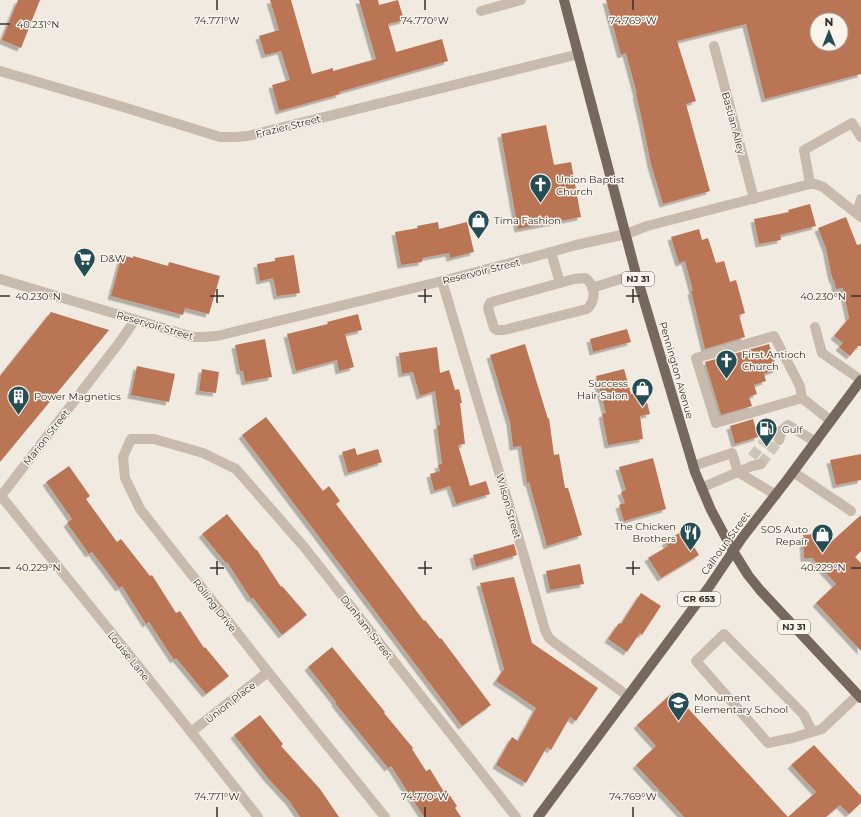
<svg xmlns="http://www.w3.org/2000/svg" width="861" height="817" viewBox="0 0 861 817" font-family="Montserrat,sans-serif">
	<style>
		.building { fill: #ba7455; fill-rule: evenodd; filter: url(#shadow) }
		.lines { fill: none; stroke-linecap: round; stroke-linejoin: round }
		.minor-tunnel { stroke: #ccc5bc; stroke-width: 10; stroke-dasharray: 10 5; stroke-linecap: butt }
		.minor { stroke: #c8bbad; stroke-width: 10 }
		.major { stroke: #77685e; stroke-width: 10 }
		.ticks { fill: none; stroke: #37302b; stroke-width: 1.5 }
		.labels { text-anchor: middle; stroke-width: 3; stroke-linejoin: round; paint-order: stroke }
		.shield { fill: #f9f4ec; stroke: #716b65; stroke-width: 1 }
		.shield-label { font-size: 9px; font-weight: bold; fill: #37302b }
		.street-label { font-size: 10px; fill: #37302b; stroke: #f9f4ec }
		.poi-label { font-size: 10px; fill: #37302b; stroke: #f9f4ec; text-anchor: start }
		.ticks-label { font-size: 10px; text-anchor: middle; fill: #37302b; stroke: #f9f4ec; stroke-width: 3; stroke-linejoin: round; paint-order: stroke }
	</style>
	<defs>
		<filter id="shadow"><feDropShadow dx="-3.5" dy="3.5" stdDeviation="0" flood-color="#0004"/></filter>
	</defs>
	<rect width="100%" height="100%" fill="#f1eae0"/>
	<!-- building -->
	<g class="building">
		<polygon points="18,0 40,0 21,48 2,40"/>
		<polygon points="270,0 291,0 312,74 333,68 333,71 376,59 359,0 378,0 379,5 398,0 404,20 388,24 396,52 442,39 448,61 339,92 340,94 279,111 272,85 290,80 281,51 265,55 259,36 279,30"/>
		<path d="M606,0h255v74l-96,25 -19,-75 -69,17 19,60 -10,3 24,87 -47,13 -12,-40 -9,-44 -6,-26h1l-11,-41 -5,2zM817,20h24v24h-24z"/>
		<polygon points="546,125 554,165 571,162 581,217 518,229 501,134"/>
		<polygon points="810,204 816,226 780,235 781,240 759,244 754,219 789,212 788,210"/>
		<polygon points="846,217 857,245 861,244 861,346 858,346 850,356 839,347 843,343 834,336 849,318 843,288 836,289 834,280 833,280 831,273 826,248 818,228"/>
		<polygon points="438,222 439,229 467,222 474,252 450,258 449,253 422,258 422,262 401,265 395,232 418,228 417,226"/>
		<polygon points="699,229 702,240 708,238 716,263 724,261 730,282 736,280 745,313 739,315 745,337 705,349 691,291 693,291 685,261 679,263 671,237"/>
		<polygon points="122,255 133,258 133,256 168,266 169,262 220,276 209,314 185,308 183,315 111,296"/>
		<polygon points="294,255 300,293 277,296 273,278 260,281 257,264 275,261 275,258"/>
		<polygon points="51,312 109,330 0,462 0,376"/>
		<polygon points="358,314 362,330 345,334 354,367 339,371 337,360 296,371 287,334 328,324 327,322"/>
		<polygon points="627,329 631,342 593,352 590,339"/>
		<polygon points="265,339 272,377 245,382 243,371 240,371 235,345"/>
		<polygon points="525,344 548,419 549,418 554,455 559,454 565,488 568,488 582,535 547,546 529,482 527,483 521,446 513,447 510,422 490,355"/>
		<polygon points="769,344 777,369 764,374 766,381 754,385 757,394 749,397 752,406 721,415 705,362"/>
		<polygon points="437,347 440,373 449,370 455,390 459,389 462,403 460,403 465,444 458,445 470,486 486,481 490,494 456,504 450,486 434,491 430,474 440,471 438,465 442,464 437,426 440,425 435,391 420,396 413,372 402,374 399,353"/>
		<polygon points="137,366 175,374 169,402 131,395"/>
		<polygon points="202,369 219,372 216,393 199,391"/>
		<polygon points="624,369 631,394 644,391 650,414 640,416 643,439 608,445 602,414 606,413 596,376"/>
		<polygon points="266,417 323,491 329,486 340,501 336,504 424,621 425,620 440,639 441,638 491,705 462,726 242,435"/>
		<polygon points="753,419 758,437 735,444 730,426"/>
		<polygon points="355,448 357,455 378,449 382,462 348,473 342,452"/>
		<polygon points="861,454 861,480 836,485 830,460"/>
		<polygon points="653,458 666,509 624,521 619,505 625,503 621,492 626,490 619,467"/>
		<polygon points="69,466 90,496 86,499 117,542 121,539 150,576 152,575 176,613 180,611 204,648 205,647 229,676 206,694 176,658 174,660 149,622 146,624 122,586 119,588 92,552 89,554 67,523 72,519 46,482"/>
		<polygon points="227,514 256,550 257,550 281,587 282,586 307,615 282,635 253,598 251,599 227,562 226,563 202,534"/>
		<polygon points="861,515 861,551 855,557 861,563 861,651 816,603 836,584 813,559 814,558 804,558 803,535 818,534 820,552"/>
		<polygon points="684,530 699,555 661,578 648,558 668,546 665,542"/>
		<polygon points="514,544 517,555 476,567 473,555"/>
		<polygon points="580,564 584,584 550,590 546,571"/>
		<polygon points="514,577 532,643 598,688 576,721 570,717 551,750 547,747 526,783 496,765 512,737 518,741 536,708 496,681 504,669 480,583"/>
		<polygon points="641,593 661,606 642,635 640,633 627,652 608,639 619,623 621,624"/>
		<polygon points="332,647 385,712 384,713 413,748 412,749 426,771 430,769 444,792 446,790 457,806 455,808 461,817 424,817 391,766 388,768 335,703 336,702 308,667"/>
		<polygon points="673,692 788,817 684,817 636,765 656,746 637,725"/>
		<polygon points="260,715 283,744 281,746 320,789 339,817 300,817 290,802 267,777 234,735"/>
		<polygon points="814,745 861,796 861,803 849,814 840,805 826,817 788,817 816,792 791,765"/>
	</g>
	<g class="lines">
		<!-- minor-tunnel -->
		<g class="minor-tunnel">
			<polyline points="752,457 771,433"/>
			<polyline points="761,464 779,440"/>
		</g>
		<!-- minor -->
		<g class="minor">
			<polyline points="481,11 521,0"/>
			<polyline points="714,46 754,199"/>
			<polyline points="0,71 120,106 220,137 236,137 248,136 579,54"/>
			<polyline points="810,184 804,150 852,123 861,137"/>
			<polyline points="857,213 861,199"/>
			<polyline points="551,252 560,283"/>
			<path d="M585,278c11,7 11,23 2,31l-83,21h-7l-3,-2 -6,-20 2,-5 5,-2 79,-22z"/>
			<polyline points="0,279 193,337 203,337 217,336 442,281 533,257 576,245 626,234 647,226 810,184 815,184 823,187 861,217"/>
			<polyline points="442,281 524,556 545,630 549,638 555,643 628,696"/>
			<polyline points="592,288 636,274"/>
			<path d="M135,320l-16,23 -118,153c86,107 173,213 257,321"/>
			<polyline points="815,327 822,353 861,380"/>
			<polyline points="802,398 716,423 696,358 774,336 800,386 802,398 831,421"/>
			<polyline points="779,440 782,430 788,425 816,442"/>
			<polyline points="693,466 732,453 738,472 776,495"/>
			<polyline points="793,472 851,511"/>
			<polyline points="701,488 752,466 761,464"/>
			<polyline points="191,732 268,672"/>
			<polyline points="812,732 804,715 724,634 696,661 768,743 792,738 822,729 858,695"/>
			<polyline points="385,817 268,672 140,509 125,478 123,457 131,439 154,439 203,453 236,469 305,548 516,817"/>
		</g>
		<!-- major -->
		<g class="major">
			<polyline points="564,0 636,274 695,472 711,510 733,551 748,575 760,590 861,698"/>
			<polyline points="538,817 709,587 742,538 787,480 861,380"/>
		</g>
	</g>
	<!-- ticks -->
	<path class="ticks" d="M217,0v10M425,0v10M633,0v10M0,24h10M217,289v14M425,289v14M633,289v14M0,296h10M210,296h14M418,296h14M626,296h14M851,296h10M217,561v14M425,561v14M633,561v14M0,568h10M210,568h14M418,568h14M626,568h14M851,568h10M217,807v10M425,807v10M633,807v10"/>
	<!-- icons -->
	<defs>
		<symbol id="church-pin" viewBox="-11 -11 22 30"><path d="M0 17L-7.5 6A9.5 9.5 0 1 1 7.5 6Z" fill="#244e54" stroke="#f9f4ec"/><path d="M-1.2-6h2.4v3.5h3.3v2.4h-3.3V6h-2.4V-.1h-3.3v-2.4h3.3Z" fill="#fff"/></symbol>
		<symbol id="shop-pin" viewBox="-11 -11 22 30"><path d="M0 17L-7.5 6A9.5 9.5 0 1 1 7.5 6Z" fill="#244e54" stroke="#f9f4ec"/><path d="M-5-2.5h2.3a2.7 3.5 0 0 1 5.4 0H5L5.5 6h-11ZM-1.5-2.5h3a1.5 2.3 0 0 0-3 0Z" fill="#fff"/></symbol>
		<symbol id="supermarket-pin" viewBox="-11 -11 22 30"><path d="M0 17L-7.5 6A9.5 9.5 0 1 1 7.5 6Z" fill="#244e54" stroke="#f9f4ec"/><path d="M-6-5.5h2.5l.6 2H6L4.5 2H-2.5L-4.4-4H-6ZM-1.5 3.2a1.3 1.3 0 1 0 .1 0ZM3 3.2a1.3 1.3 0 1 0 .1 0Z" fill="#fff"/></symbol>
		<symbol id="building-pin" viewBox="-11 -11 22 30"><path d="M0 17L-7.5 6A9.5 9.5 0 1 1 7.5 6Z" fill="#244e54" stroke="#f9f4ec"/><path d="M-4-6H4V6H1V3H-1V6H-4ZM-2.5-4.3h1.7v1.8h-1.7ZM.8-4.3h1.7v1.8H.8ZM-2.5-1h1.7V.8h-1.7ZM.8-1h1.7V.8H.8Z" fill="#fff"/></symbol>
		<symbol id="fuel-pin" viewBox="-11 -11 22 30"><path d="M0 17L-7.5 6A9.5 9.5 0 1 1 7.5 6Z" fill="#244e54" stroke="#f9f4ec"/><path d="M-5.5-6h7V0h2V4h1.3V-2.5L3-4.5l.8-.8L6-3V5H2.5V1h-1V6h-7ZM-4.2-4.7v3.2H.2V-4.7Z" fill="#fff"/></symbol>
		<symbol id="restaurant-pin" viewBox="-11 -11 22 30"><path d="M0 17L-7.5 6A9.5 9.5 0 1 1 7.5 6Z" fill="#244e54" stroke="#f9f4ec"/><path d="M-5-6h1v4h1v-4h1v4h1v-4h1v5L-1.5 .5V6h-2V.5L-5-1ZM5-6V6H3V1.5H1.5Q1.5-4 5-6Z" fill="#fff"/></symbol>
		<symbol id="school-pin" viewBox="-11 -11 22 30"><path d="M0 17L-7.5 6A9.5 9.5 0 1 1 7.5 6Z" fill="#244e54" stroke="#f9f4ec"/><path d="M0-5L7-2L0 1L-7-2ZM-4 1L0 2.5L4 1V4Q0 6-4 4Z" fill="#fff"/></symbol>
	</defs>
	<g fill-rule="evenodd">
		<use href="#church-pin" x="528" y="172" width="25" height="34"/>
		<use href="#shop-pin" x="466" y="208" width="25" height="34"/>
		<use href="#supermarket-pin" x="72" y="246" width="25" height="34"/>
		<use href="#church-pin" x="714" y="348" width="25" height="34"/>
		<use href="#shop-pin" x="630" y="376" width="25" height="34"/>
		<use href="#building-pin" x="6" y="384" width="25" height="34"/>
		<use href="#fuel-pin" x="754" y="416" width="25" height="34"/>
		<use href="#restaurant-pin" x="678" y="520" width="25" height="34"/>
		<use href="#shop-pin" x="810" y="522" width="25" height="34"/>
		<use href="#school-pin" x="666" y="690" width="25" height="34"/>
	</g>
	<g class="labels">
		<!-- shield labels -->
		<g class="shield">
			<rect x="622" y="272" width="32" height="14" rx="3"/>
			<rect x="678" y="592" width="42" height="14" rx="3"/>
			<rect x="778" y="620" width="32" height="14" rx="3"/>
		</g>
		<g class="shield-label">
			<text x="638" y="282">NJ 31</text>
			<text x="699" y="602">CR 653</text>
			<text x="794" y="630">NJ 31</text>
		</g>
		<!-- street labels -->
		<g class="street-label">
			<text transform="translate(734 123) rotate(75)" y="4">Bastian Alley</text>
			<text transform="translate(288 126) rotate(-14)" y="4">Frazier Street</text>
			<text transform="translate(481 271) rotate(-14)" y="4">Reservoir Street</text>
			<text transform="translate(155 325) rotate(16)" y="4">Reservoir Street</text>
			<text transform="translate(677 370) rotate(74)" y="4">Pennington Avenue</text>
			<text transform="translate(46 437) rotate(-52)" y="4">Marion Street</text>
			<text transform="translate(509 506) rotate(74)" y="4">Wilson Street</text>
			<text transform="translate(725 543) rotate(-54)" y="4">Calhoun Street</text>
			<text transform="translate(215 605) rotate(52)" y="4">Rolling Drive</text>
			<text transform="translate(367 627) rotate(52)" y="4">Dunham Street</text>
			<text transform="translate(129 656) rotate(51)" y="4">Louise Lane</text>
			<text transform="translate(230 702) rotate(-38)" y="4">Union Place</text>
		</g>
		<!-- poi labels -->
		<g class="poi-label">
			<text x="556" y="183">Union Baptist<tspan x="556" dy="12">Church</tspan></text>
			<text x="494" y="224">Tima Fashion</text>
			<text x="100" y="262">D&amp;W</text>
			<text x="742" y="358">First Antioch<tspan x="742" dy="12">Church</tspan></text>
			<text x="628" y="387" text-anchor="end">Success<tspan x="628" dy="12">Hair Salon</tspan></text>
			<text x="34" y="400">Power Magnetics</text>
			<text x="782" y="433">Gulf</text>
			<text x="676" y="530" text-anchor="end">The Chicken<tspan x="676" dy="12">Brothers</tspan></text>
			<text x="808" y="533" text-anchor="end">SOS Auto<tspan x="808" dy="12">Repair</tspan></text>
			<text x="694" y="701">Monument<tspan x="694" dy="12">Elementary School</tspan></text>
		</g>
	</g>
	<g class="ticks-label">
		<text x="217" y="24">74.771°W</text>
		<text x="425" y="24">74.770°W</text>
		<text x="633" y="24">74.769°W</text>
		<text x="38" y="28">40.231°N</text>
		<text x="38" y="300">40.230°N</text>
		<text x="823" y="300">40.230°N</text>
		<text x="38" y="571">40.229°N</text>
		<text x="823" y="571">40.229°N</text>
		<text x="217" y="800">74.771°W</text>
		<text x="425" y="800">74.770°W</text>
		<text x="633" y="800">74.769°W</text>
	</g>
	<!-- north arrow -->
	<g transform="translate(829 32)"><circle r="19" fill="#f9f4ec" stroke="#aba69f"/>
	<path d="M0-3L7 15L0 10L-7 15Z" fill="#244e54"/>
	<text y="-6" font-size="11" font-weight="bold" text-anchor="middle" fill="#37302b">N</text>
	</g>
</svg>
